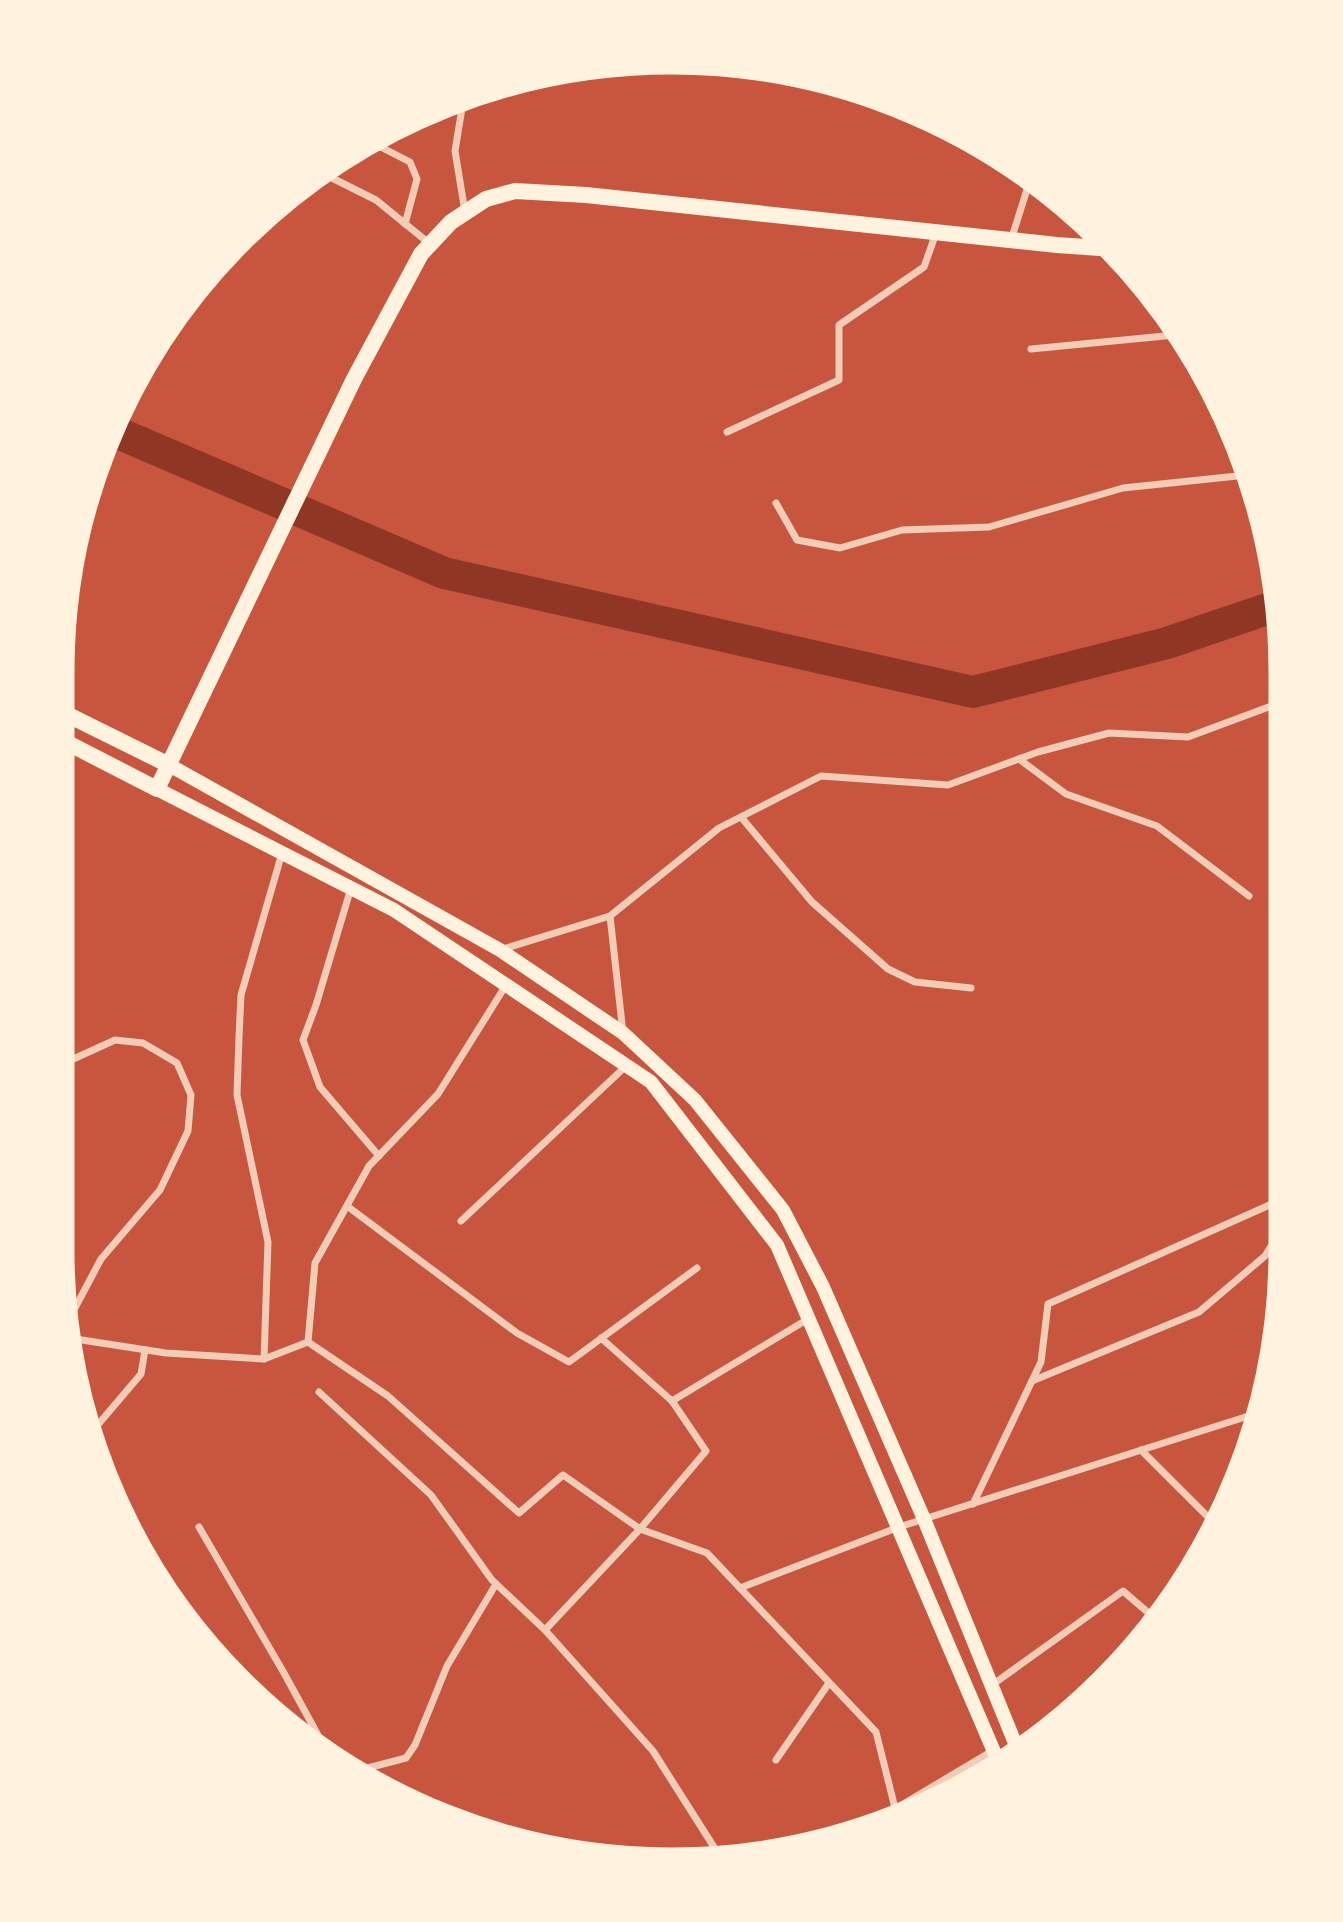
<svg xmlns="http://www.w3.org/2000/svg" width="1343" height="1922" viewBox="0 0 1343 1922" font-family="'Archivo Narrow',sans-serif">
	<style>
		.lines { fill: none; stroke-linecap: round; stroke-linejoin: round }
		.river { stroke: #8f3625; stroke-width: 32 }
		.building { fill: #f7dbc8 }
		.minor { stroke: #f1ccb7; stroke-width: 7 }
		.primary { stroke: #fff3e0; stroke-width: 14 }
		.trunk { stroke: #fff3e0; stroke-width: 16 }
		.rim { fill: none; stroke: #fff3e0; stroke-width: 9 }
	</style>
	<rect width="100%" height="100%" fill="#c8553d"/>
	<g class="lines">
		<!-- river -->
		<polyline class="river" points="111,430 444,573 973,692 1167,643 1279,605"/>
	</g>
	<!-- building -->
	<polygon class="building" points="1242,1473 1238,1486 1227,1506 1218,1497"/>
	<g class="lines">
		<!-- minor -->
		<g class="minor">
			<polyline points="464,96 455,151 465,212"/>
			<polyline points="369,141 410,162 417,179 405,224"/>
			<polyline points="318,171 376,200 430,244"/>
			<polyline points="1011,240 1031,177"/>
			<polyline points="1031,349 1175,335"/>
			<polyline points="727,432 839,380 839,325 924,267 936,233"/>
			<polyline points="776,503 797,540 840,548 902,530 989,527 1123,488 1247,475"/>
			<polyline points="1019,759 1066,794 1157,826 1249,896"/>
			<polyline points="741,817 812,902 888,969 915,982 971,988"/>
			<polyline points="351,888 316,1005 303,1040 320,1087 379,1156"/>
			<polyline points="610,916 719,828 821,776 948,785 1038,752 1109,733 1188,737 1285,701"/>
			<polyline points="500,950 610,916 623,1033"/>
			<polyline points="58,1066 115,1040 143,1043 177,1063 191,1095 188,1131 160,1190 101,1259 67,1323"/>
			<polyline points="347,1206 517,1333 569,1362 697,1268"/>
			<polyline points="461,1221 626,1066"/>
			<polyline points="69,1338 166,1353 264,1359 308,1342"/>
			<polyline points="308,1342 388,1396 519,1513 563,1475 640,1529 707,1553 876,1732 895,1808 901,1815"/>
			<polyline points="308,1342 315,1263 369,1166 438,1094 506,985"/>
			<polyline points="264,1359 268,1242 237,1095 239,1037 241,995 282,853"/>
			<polyline points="1032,1381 1199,1312 1265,1256 1285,1223"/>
			<polyline points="319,1392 431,1495 492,1580 545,1630 653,1751 719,1855"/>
			<polyline points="672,1401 808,1319"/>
			<polyline points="90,1434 141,1374 145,1350"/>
			<polyline points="1247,1448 1249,1450"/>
			<polyline points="1141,1450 1217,1526"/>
			<polyline points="973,1504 1041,1362 1048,1304 1285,1198"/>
			<polyline points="199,1527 284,1673 325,1748"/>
			<polyline points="740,1588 899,1527 1261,1412"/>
			<polyline points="545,1630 640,1529 706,1451 672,1401 601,1338"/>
			<polyline points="992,1685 1123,1591 1158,1621"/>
			<polyline points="776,1760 829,1683"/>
			<polyline points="360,1770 406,1758 415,1745 447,1666 496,1584"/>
			<polyline points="847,1834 905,1803 994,1750"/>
		</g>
		<!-- primary -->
		<g class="primary">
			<polyline points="169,765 500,950 623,1033 695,1100 783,1210 823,1287 924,1519 1017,1748"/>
			<polyline points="157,789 394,910 651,1082 777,1245 998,1761"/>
		</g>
		<!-- trunk -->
		<g class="trunk">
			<polyline points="58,710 169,765"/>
			<polyline points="58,738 157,789 354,379 421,254 451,222 486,199 515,191 586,195 1057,245 1114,249"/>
		</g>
	</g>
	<!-- crop -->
	<path d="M0 0H1343V1922H0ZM671 70H672A601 601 0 0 1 1273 671V1251A601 601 0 0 1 672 1852H671A601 601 0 0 1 70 1251V671A601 601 0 0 1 671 70Z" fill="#fff3e0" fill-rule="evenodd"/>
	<path class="rim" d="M671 70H672A601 601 0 0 1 1273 671V1251A601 601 0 0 1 672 1852H671A601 601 0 0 1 70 1251V671A601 601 0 0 1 671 70Z"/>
</svg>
